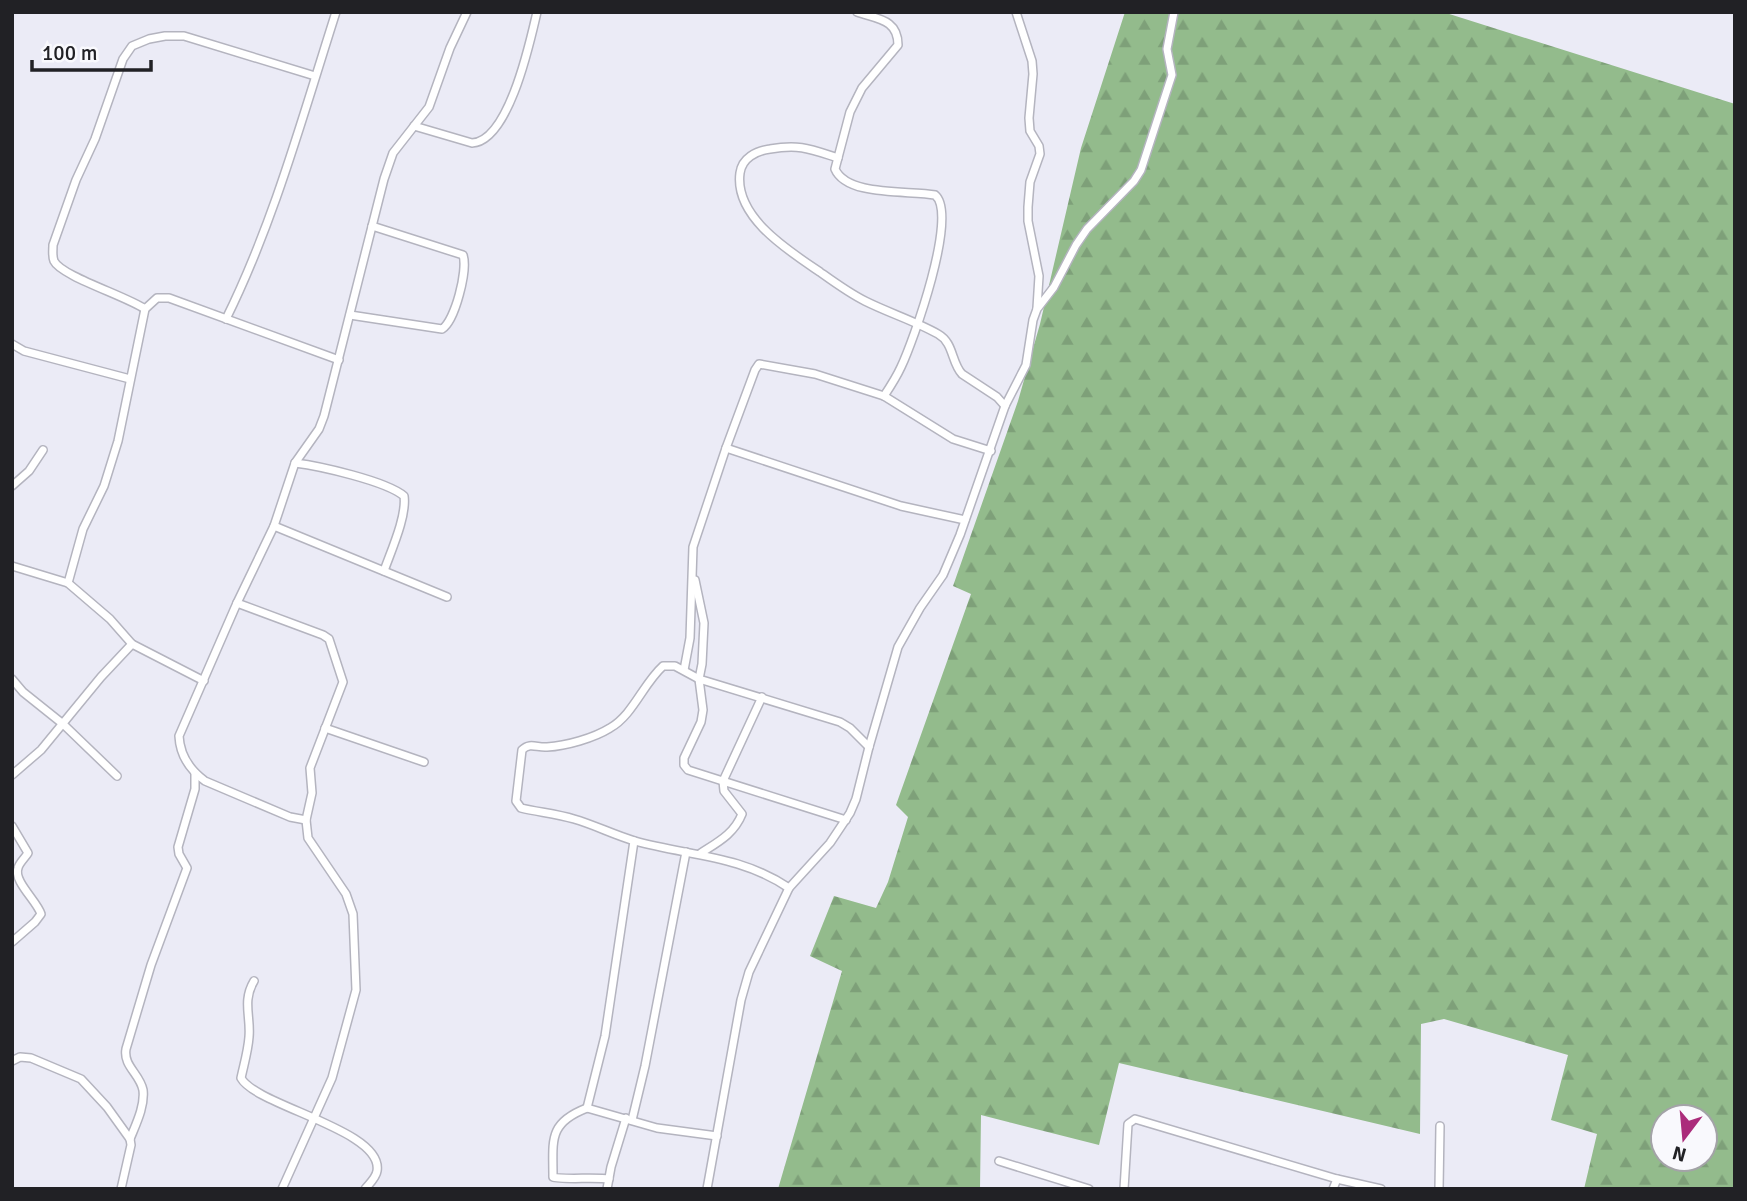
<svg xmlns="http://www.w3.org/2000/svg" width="1747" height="1201" viewBox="0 0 1747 1201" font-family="Signika,sans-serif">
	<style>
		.forest { fill: url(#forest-firs); fill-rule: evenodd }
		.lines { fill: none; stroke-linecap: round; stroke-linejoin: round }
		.street-casing { stroke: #b4b4bf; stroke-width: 10 }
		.street { stroke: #fff; stroke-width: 7 }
	</style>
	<defs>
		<pattern id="forest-firs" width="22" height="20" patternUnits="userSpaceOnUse" patternTransform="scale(1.75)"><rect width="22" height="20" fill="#93bb8c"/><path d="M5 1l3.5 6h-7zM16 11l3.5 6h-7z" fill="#7ea079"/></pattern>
	</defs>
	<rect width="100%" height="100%" fill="#ebebf6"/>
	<!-- forest -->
	<path class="forest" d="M1125,12h318l292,92v1085h-151l13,-55 -46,-14 17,-65 -124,-36 -23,5 -1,110 -301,-71 -20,82 -118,-30 -1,74h-202l64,-218 -32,-15 24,-60 42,12 12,-26 20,-65 -12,-12 75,-211 -18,-8 65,-185 22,-77 41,-176zM1663,1117h42v42h-42z"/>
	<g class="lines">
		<defs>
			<g id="street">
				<path d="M857,12c20,7 41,7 41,33l-36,43 -12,24 -15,57c12,28 75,21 100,26 24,19 -22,147 -34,172 -5,11 -11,20 -17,29"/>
				<polyline points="1016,12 1032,61 1033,74 1029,118 1030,131 1039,146 1040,154 1030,182 1028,207 1028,221 1039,276 1037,308"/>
				<path d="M414,126l58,17c37,-2 58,-101 65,-131"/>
				<path d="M838,158c-28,-9 -38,-14 -68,-9 -14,2 -28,9 -30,24 -6,44 49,78 80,99 14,10 29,21 45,29 24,12 50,20 73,33 16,9 13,28 24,40l35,23 8,9"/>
				<path d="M145,309c-19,-13 -84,-33 -91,-48 -2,-5 -1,-11 -1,-16l23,-65 19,-41 28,-80 9,-13 17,-7 16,-3h19l131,40"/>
				<path d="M350,315l92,14c13,-8 26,-59 21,-74l-91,-29"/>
				<path d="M226,319c48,-97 77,-204 110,-307"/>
				<polyline points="12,344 24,351 130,379"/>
				<polyline points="726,448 901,506 965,520"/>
				<path d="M295,463c25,3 91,18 109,33 3,20 -13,55 -20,75"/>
				<polyline points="12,486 29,471 43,450"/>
				<polyline points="274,526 447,597"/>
				<polyline points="12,566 68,583 110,619 132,644 204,681"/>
				<polyline points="695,580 704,623 702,664 699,679 703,710 701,722 684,758 684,765 688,770 846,820"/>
				<polyline points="68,583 83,529 104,486 118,441 145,309 157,298 169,298 339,360"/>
				<path d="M237,603l-58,133c1,20 11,34 26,45l85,36 16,3"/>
				<polyline points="684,670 690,638 693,547 726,448 755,370 759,364 815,374 884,396 953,439 991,451"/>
				<polyline points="12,679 23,692 63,724 117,776"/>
				<polyline points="325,728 424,762"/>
				<polyline points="12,775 41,750 101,677 132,644"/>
				<path d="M12,826l16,27c-3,5 -9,10 -10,15 -5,13 19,33 23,46l-6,8 -23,20"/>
				<path d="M701,853c17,-11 33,-19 41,-39l-18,-23 -1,-10 39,-84"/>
				<path d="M789,888c-49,-33 -100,-32 -154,-47 -21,-6 -40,-16 -61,-22 -17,-5 -36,-7 -53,-11l-5,-7 6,-51c8,-8 15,-2 25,-3 19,-1 47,-9 63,-19 23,-13 33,-44 53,-62h12l24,13 141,43 10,6 19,19"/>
				<path d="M254,981c-12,20 -3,36 -5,56 -1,14 -5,27 -8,41 15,28 143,52 136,93 -1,7 -8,13 -12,18"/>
				<polyline points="12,1061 20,1057 31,1058 81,1079 107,1107 130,1139 131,1145 121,1189"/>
				<polyline points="587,1108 605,1036 634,841"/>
				<polyline points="632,1120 645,1066 686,852"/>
				<path d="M130,1139c6,-15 15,-33 13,-49 -3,-16 -20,-24 -17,-41l25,-84 36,-97 -8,-14 -1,-7 17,-58v-16"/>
				<polyline points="999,1161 1089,1189"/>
				<path d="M609,1179c-13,-2 -49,1 -56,-2 0,-37 -5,-54 34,-69l70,20 60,8"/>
				<polyline points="282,1189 332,1078 356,990 353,914 346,894 308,838 306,820 312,793 310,768 343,682 329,639 323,635 237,603 274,526 295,463 319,429 324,416 384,179 393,153 429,107 450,48 467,12"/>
				<polyline points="607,1189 611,1167 626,1118"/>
				<polyline points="707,1189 741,1000 749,972 789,888 830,843 850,813 856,799 869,747 898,647 920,608 943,575 960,535 1005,406 1026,365 1033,320 1037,309 1054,287 1076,245 1087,229 1134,181 1141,170 1172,75 1167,49 1174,12"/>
				<polyline points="1124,1189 1128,1124 1135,1119 1337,1179 1381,1189"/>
				<polyline points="1333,1189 1337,1179"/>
				<polyline points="1439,1189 1440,1126"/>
			</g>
		</defs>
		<!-- street casing -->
		<use href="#street" class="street-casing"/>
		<!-- street -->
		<use href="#street" class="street"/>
	</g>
	<!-- border -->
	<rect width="1747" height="1201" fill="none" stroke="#212125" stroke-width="28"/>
	<!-- north arrow -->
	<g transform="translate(1684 1138) rotate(196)"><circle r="33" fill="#f9f9fd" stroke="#a3a3a7" stroke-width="2"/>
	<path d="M0-5L12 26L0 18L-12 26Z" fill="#ab2c7b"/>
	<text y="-10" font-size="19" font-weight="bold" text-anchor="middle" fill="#212125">N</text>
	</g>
	<!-- scale -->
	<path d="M32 60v10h119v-10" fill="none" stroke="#212125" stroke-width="3.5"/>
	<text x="42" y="60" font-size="21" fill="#212125" stroke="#f9f9fd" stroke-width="5" paint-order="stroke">100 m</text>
</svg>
